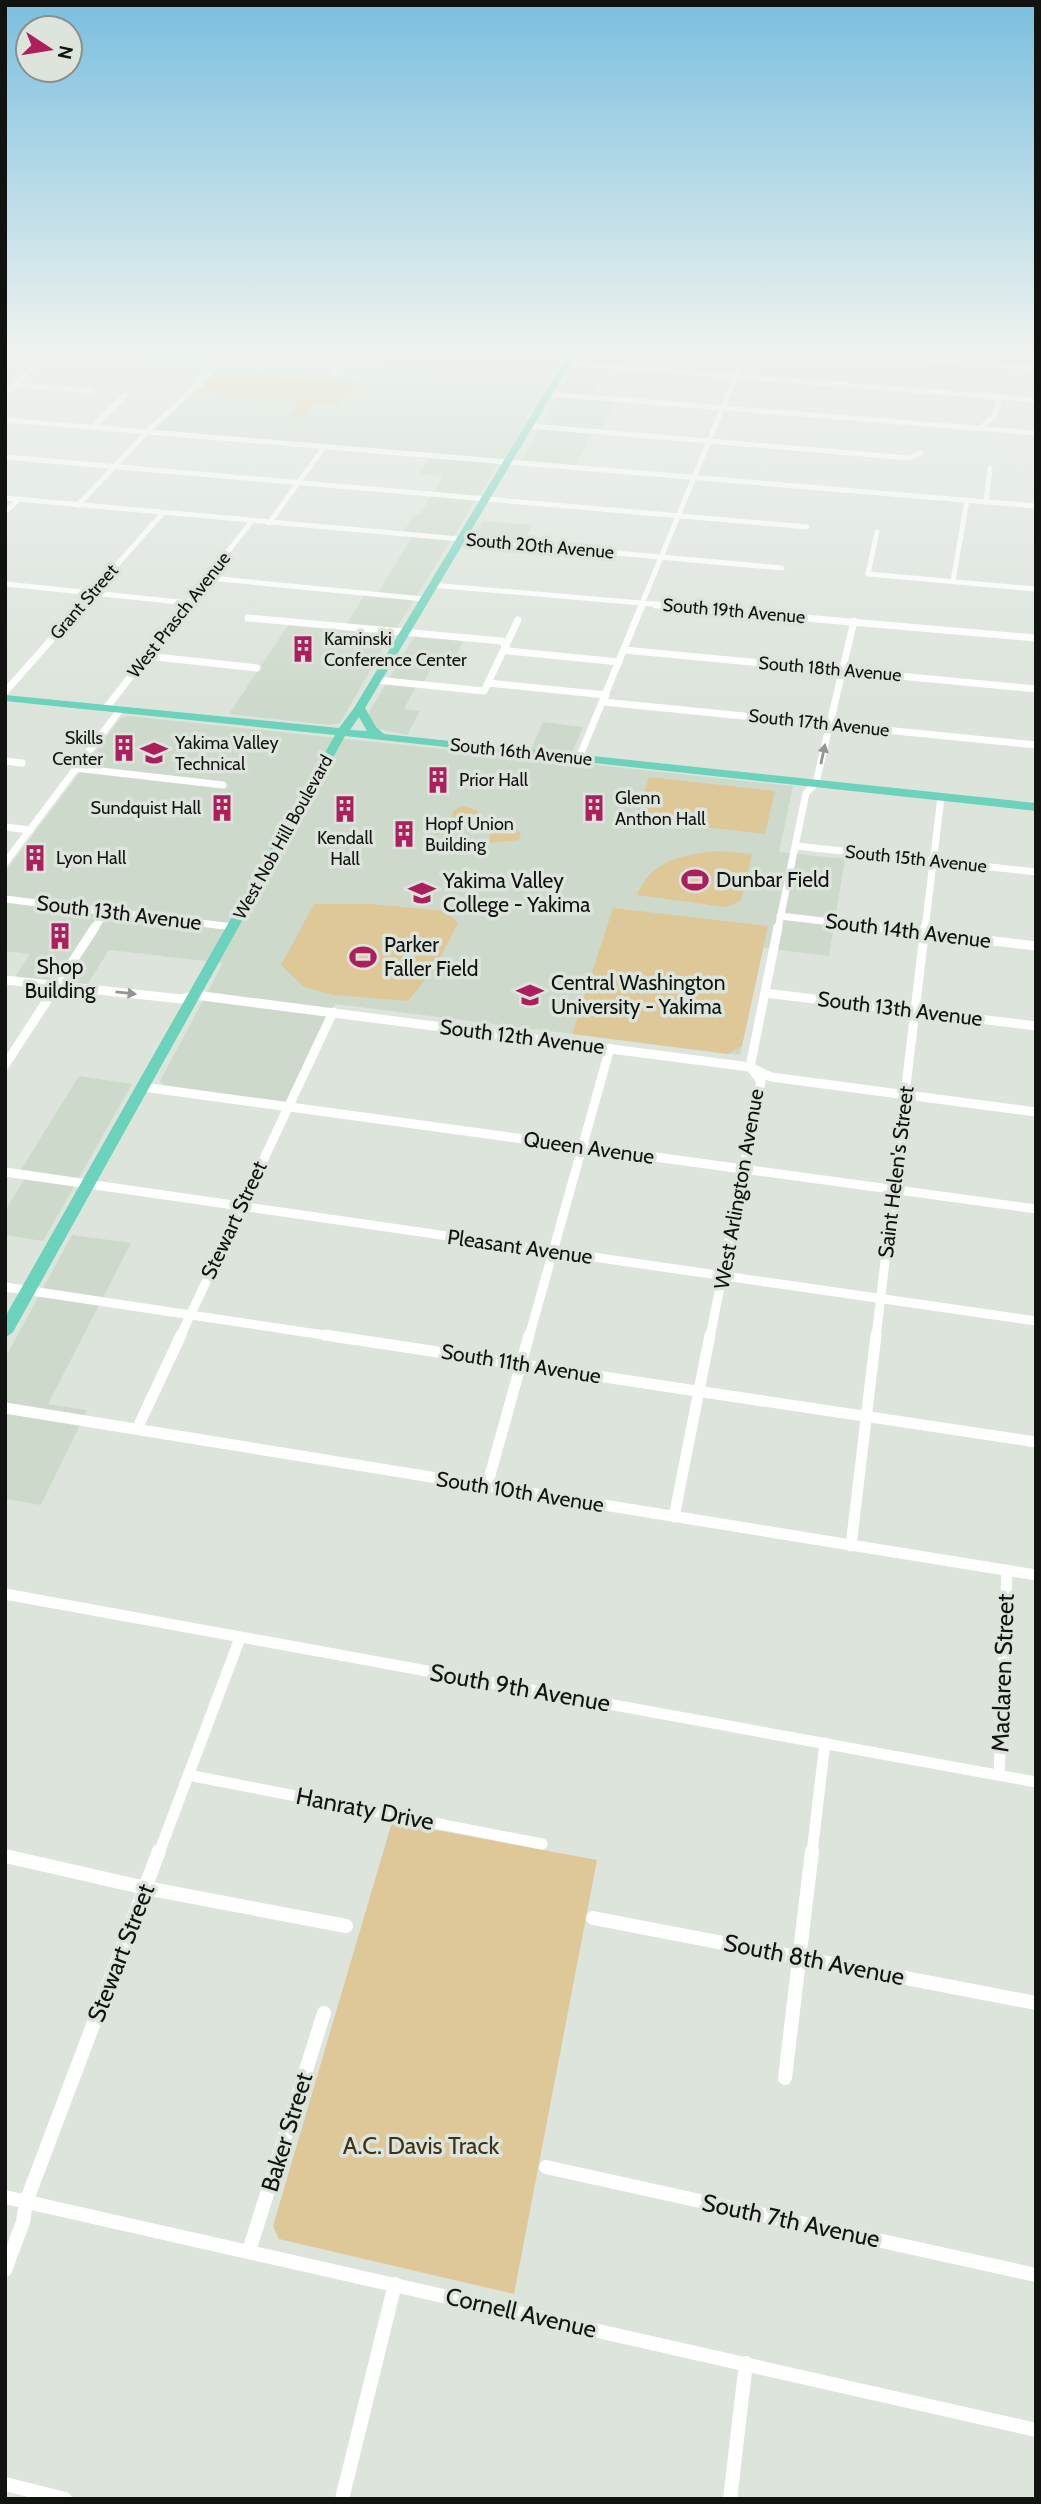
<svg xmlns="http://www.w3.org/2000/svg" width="1041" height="2504" viewBox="0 0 1041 2504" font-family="Cabin,sans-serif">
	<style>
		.built { fill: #cddacb }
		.green { fill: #dec898 }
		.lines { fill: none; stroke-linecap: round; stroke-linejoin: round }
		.street-far4 { stroke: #fff; stroke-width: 5 }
		.street-far3 { stroke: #fff; stroke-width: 7 }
		.street-far2 { stroke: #fff; stroke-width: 9 }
		.street-far1 { stroke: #fff; stroke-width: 11 }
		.street { stroke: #fff; stroke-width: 14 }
		.secondary { fill: #b5e8dd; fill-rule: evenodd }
		.primary { fill: #6bd2bb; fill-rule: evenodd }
		.oneway { fill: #949593 }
		.labels { text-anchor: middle; stroke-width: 7; stroke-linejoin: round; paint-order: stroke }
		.far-street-label { font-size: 18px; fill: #111310; stroke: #dce4db }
		.far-poi-label { font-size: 18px; fill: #111310; stroke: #dce4db; text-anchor: start }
		.poi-label { font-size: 21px; fill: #111310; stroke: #dce4db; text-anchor: start }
		.street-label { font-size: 21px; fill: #111310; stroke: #dce4db }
		.near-street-label { font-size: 24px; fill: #111310; stroke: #dce4db }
		.near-park-label { font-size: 24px; fill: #3e3115; stroke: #dce4db }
	</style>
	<rect width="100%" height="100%" fill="#dce4db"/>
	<!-- built -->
	<g class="built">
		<polygon points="396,351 567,351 544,388 536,390 376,377"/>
		<polygon points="583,351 614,351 605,367 599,367 591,381 599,382 593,395 618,397 599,434 592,434 574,468 520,464"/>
		<polygon points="216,372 377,383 540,396 504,460 156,430"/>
		<polygon points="430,457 498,464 396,629 346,625 367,591 379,592 411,538 401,537 414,514 420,515 443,476 420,474"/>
		<polygon points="483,521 532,525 522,547 467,542"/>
		<polygon points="289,624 391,634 340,723 330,725 229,714"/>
		<polygon points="418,630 467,634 453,661 436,659 424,682 418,682 404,709 420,711 407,735 379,729 370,723 368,714"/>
		<polygon points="128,716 527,758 543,722 583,727 568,762 793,786 779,852 845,859 829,956 763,948 740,1055 335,1004 288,1102 164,1086 160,1081 223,963 109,950 87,985 15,977 30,954 5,951 5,872 120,719"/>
		<polygon points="79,1076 132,1084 43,1241 5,1235 5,1211 29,1172 21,1170"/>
		<polygon points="72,1235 131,1243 48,1404 87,1410 41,1505 5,1499 5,1358"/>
	</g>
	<!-- green -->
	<g class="green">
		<polygon points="216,372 357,382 338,405 314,403 303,418 290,416 298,403 296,401 255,400 198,391"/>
		<polygon points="649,777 775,791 765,834 636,819"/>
		<polygon points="462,806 477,810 480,818 433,836 438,826 450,820 453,811"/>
		<polygon points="498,817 521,833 519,840 490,843 491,818"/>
		<path d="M718,851l34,3 -11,47 -16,6 -88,-12c13,-35 48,-41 81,-44z"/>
		<polygon points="314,904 371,904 446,911 458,923 435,968 408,1001 333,995 304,987 281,965"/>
		<polygon points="613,908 768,926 742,1046 728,1054 572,1034"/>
		<polygon points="392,1822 597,1860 514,2294 279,2239 273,2226"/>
	</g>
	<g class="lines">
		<!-- street-far4 -->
		<g class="street-far4">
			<polyline points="253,351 270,354"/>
			<polyline points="803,351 1036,368"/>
			<polyline points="153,361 165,351"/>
			<polyline points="566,363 1036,400"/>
			<polyline points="330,377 351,351"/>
			<polyline points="15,385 92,391"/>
			<polyline points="5,393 51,353"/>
			<polyline points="549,394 1036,433"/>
			<polyline points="5,420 1036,506"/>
			<polyline points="530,426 909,458 920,453"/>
			<polyline points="93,427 125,395"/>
			<polyline points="981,428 995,414 1000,397"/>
			<polyline points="5,457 807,527"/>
			<polyline points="5,498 782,568"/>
			<polyline points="986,502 990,468"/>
			<polyline points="78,505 148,431 215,369"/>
			<polyline points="5,512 19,499"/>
			<polyline points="269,523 325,446"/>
			<polyline points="877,532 868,574 1036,589"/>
			<polyline points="209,578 424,599"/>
			<polyline points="953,581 967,500"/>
			<polyline points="5,584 189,603"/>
			<polyline points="431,585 676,606"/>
			<polyline points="80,606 163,513"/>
			<polyline points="185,606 252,521"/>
			<polyline points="641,606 746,351"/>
		</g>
		<!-- street-far3 -->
		<g class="street-far3">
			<polyline points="656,605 1036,638"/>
			<polyline points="248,618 502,641 508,651 619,662"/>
			<polyline points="624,650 1036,689"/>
			<polyline points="147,656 257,668"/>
			<polyline points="376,680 484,691 518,620"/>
			<polyline points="488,683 606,695"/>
			<polyline points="5,692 82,605"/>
			<polyline points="603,702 1036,745"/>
			<polyline points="106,708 187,605"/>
			<polyline points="579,758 642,605"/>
			<polyline points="5,761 22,763"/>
			<polyline points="75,768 223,785"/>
			<polyline points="5,827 30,830"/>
			<polyline points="796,846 1036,872"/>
			<polyline points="5,863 120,710"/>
			<polyline points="5,899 233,927"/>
			<polyline points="780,916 891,929"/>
			<polyline points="94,929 105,912"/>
			<polyline points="778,929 806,793 816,783 854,621"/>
			<polyline points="925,929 941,797"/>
		</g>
		<!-- street-far2 -->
		<g class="street-far2">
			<polyline points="876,927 1036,946"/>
			<polyline points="5,980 181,999 195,995 750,1067 771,1077 1036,1112"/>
			<polyline points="765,993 1036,1026"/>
			<polyline points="5,1065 95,927"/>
			<polyline points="143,1087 1036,1209"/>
			<polyline points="5,1172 1036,1321"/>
			<polyline points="5,1287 337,1337"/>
			<polyline points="180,1337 333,1012"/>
			<polyline points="529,1337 610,1048"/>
			<polyline points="710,1337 761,1081 750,1067 778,927"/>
			<polyline points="876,1337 925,927"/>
		</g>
		<!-- street-far1 -->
		<g class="street-far1">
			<polyline points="325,1335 1036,1442"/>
			<polyline points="5,1408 1036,1575"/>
			<polyline points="137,1429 181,1335"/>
			<polyline points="487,1486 529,1335"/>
			<polyline points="674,1517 710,1335"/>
			<polyline points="851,1546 876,1335"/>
			<polyline points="5,1594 1036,1782"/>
			<polyline points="188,1775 542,1844"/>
			<polyline points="999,1775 1007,1570"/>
			<polyline points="159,1853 240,1638"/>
			<polyline points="812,1853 825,1743"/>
		</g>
		<!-- street -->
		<g class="street">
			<polyline points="5,1856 146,1888 346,1926"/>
			<polyline points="593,1918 1036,2003"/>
			<polyline points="785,2078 812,1851"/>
			<polyline points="546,2167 1036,2275"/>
			<polyline points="5,2197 1036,2430"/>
			<polyline points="249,2251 324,2013"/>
			<polyline points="5,2270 23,2222 26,2202 159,1851"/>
			<polyline points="5,2484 65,2499"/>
			<polyline points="342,2499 395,2284"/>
			<polyline points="730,2499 746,2363"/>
		</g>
		<!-- secondary -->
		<polygon class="secondary" points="19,351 42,351 215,367 549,392 553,394 549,396 215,371 23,353"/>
		<!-- primary -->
		<path class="primary" d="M570,351h8l-213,357 11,19 8,7 652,69v8l-691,-75 -332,596 -8,6v-21l330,-582 -330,-34v-6l334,33 15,-20zM359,717l8,14 -17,-1z"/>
	</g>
	<!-- one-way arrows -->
	<defs><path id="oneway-solid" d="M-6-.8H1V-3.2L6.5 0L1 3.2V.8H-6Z" transform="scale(1.75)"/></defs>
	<g class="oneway">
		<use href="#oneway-solid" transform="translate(823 754) rotate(-78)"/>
		<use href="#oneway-solid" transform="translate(126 993) rotate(6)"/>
	</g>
	<!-- sky -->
	<linearGradient id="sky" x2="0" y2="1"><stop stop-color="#7abfdf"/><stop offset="0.5" stop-color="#eff3ef"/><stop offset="1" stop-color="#eff3ef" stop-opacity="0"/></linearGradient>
	<rect width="1041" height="701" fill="url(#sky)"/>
	<!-- icons -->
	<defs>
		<symbol id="building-bare" viewBox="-9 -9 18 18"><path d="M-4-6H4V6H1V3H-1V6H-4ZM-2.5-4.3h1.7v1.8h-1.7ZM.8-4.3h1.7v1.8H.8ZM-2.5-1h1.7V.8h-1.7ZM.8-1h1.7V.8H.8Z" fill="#ac1f5c" stroke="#dce4db" stroke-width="2.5" paint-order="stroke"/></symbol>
		<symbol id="school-bare" viewBox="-9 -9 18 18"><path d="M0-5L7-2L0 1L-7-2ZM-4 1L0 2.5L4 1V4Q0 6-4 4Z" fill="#ac1f5c" stroke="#dce4db" stroke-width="2.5" paint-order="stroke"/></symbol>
		<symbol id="stadium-bare" viewBox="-9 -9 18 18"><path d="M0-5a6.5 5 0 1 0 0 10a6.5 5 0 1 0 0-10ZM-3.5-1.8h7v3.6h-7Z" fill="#ac1f5c" stroke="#dce4db" stroke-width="2.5" paint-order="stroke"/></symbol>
		<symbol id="university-bare" viewBox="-9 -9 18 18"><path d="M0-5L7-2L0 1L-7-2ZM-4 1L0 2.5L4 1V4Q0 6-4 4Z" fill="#ac1f5c" stroke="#dce4db" stroke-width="2.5" paint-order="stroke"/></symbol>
	</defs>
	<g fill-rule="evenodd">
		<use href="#building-bare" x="284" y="630" width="38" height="38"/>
		<use href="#building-bare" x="105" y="729" width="38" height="38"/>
		<use href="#school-bare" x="135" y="734" width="38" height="38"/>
		<use href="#building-bare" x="419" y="761" width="38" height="38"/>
		<use href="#building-bare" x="203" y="789" width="38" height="38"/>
		<use href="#building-bare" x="575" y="789" width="38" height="38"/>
		<use href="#building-bare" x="326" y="790" width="38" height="38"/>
		<use href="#building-bare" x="385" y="815" width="38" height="38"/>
		<use href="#building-bare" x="16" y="839" width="38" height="38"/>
		<use href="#stadium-bare" x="676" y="861" width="38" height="38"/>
		<use href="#university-bare" x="403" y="874" width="38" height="38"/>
		<use href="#building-bare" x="41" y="917" width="38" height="38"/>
		<use href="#stadium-bare" x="344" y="938" width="38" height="38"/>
		<use href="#university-bare" x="511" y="976" width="38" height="38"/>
	</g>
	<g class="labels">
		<!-- far-street labels -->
		<g class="far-street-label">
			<text transform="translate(540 546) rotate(5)" y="6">South 20th Avenue</text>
			<text transform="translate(84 602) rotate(-49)" y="6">Grant Street</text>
			<text transform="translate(734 611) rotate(5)" y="6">South 19th Avenue</text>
			<text transform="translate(179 615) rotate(-52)" y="6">West Prasch Avenue</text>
			<text transform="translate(830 669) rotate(5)" y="6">South 18th Avenue</text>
			<text transform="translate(819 723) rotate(6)" y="6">South 17th Avenue</text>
			<text transform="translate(521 752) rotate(6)" y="6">South 16th Avenue</text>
			<text transform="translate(283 837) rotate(-61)" y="6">West Nob Hill Boulevard</text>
			<text transform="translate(916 859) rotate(6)" y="6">South 15th Avenue</text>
		</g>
		<!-- far-poi labels -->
		<g class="far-poi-label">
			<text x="324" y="645">Kaminski<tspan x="324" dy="21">Conference Center</tspan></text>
			<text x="103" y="744" text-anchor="end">Skills<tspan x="103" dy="21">Center</tspan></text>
			<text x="175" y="749">Yakima Valley<tspan x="175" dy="21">Technical</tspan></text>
			<text x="459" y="786">Prior Hall</text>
			<text x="615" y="804">Glenn<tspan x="615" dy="21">Anthon Hall</tspan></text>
			<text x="201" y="814" text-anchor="end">Sundquist Hall</text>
			<text x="425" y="830">Hopf Union<tspan x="425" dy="21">Building</tspan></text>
			<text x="345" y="844" text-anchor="middle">Kendall<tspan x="345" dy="21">Hall</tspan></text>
			<text x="56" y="864">Lyon Hall</text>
		</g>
		<!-- poi labels -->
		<g class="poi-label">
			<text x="716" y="887">Dunbar Field</text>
			<text x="443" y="888">Yakima Valley<tspan x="443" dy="24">College - Yakima</tspan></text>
			<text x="384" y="952">Parker<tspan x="384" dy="24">Faller Field</tspan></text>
			<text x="60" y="974" text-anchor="middle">Shop<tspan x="60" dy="24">Building</tspan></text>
			<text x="551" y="990">Central Washington<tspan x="551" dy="24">University - Yakima</tspan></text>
		</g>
		<!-- street labels -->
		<g class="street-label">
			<text transform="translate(119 913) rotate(7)" y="7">South 13th Avenue</text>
			<text transform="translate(908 931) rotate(7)" y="7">South 14th Avenue</text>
			<text transform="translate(900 1009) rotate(7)" y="7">South 13th Avenue</text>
			<text transform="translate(522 1037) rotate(7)" y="7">South 12th Avenue</text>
			<text transform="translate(589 1148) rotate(8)" y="7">Queen Avenue</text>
			<text transform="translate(896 1172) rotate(-83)" y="7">Saint Helen's Street</text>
			<text transform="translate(739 1189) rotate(-80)" y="7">West Arlington Avenue</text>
			<text transform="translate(234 1220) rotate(-65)" y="7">Stewart Street</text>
			<text transform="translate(520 1247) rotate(8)" y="7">Pleasant Avenue</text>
			<text transform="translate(521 1364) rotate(9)" y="7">South 11th Avenue</text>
			<text transform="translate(520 1492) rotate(9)" y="7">South 10th Avenue</text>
		</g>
		<!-- near-street labels -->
		<g class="near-street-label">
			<text transform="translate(1003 1673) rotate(-88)" y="8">Maclaren Street</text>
			<text transform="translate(520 1688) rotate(10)" y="8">South 9th Avenue</text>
			<text transform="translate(365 1809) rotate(11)" y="8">Hanraty Drive</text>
			<text transform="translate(121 1953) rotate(-69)" y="8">Stewart Street</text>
			<text transform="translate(814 1960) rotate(11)" y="8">South 8th Avenue</text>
			<text transform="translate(287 2132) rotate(-73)" y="8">Baker Street</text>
			<text transform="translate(791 2221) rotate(12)" y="8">South 7th Avenue</text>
			<text transform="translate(521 2313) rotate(13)" y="8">Cornell Avenue</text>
		</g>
		<!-- near-park labels -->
		<g class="near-park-label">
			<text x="421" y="2154">A.C. Davis Track</text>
		</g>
	</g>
	<!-- border -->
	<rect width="1041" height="2504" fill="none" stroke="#111310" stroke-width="14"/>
	<!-- north arrow -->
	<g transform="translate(49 49) rotate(102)"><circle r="33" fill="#dce4db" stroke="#8b908a" stroke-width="2"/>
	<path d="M0-5L12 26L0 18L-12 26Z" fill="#ac1f5c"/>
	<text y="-10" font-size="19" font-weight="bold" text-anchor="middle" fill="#111310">N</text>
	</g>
</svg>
